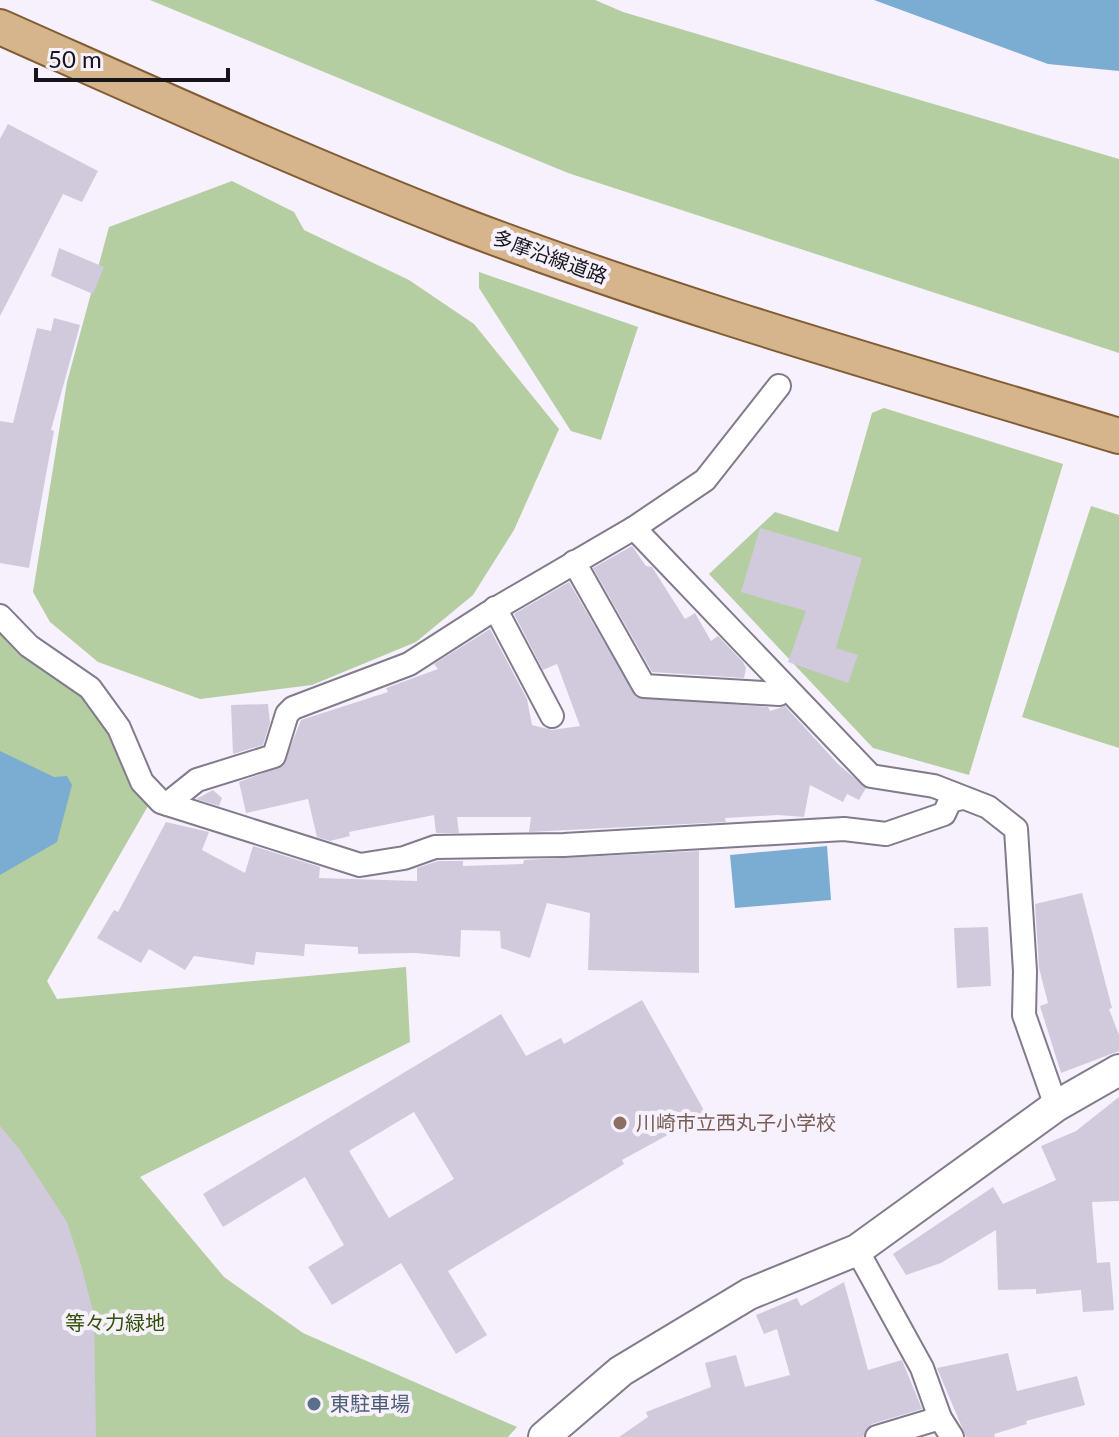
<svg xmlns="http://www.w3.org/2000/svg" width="1119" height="1437" viewBox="0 0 1119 1437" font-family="Lato,'Noto Sans JP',sans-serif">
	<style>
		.green { fill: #b4cda1 }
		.water { fill: #7badd2 }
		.building { fill: #d1cadd; fill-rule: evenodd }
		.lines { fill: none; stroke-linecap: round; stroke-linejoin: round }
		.street-casing { stroke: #817b8c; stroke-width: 26 }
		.secondary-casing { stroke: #817b8c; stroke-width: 34 }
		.primary-casing { stroke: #825c33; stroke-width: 38 }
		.street { stroke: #fff; stroke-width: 22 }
		.secondary { stroke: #fff; stroke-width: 30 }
		.primary { stroke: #d6b58c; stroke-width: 34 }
		.education-dot { fill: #8d6e63; stroke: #f6f1fd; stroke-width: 3 }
		.service-dot { fill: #5c6f8a; stroke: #f6f1fd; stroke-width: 3 }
		.labels { text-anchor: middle; stroke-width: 8; stroke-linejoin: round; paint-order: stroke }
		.street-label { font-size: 20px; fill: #17151c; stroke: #f6f1fd }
		.education-label { font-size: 20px; fill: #785e54; stroke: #f6f1fd; text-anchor: start }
		.park-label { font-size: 20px; fill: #305106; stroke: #f6f1fd }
		.service-label { font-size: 20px; fill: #4e5e75; stroke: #f6f1fd; text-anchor: start }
	</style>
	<rect width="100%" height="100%" fill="#f6f1fd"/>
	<!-- green -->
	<g class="green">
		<polygon points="150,0 595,0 623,12 1119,159 1119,353 568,173"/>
		<polygon points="232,181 294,212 304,230 409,280 474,324 559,429 514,530 473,595 416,642 312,685 200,699 98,662 50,622 33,592 67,382 109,227"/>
		<polygon points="479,272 638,327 601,440 571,431 479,288"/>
		<polygon points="884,408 1063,464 969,775 873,748 709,574 775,512 838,532 872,413"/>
		<polygon points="1091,506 1119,515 1119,748 1022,717"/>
		<path d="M0,632c28,28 66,45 93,75 21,25 39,70 55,99l-101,175 10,18 349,-32 4,75 -270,135 84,100 79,56 214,94 -9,10h-508z"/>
	</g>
	<!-- water -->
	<g class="water">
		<polygon points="874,0 1119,0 1119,71 1048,64"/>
		<polygon points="0,751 54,777 67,776 72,785 57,842 0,875"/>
		<polygon points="827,846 831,900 735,908 730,855"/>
	</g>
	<!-- building -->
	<g class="building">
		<polygon points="8,124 98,171 82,202 63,194 0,316 0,139"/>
		<polygon points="59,248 104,267 93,294 51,276"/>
		<polygon points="54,318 80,325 51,430 54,431 29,568 0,563 0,421 13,423 37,328 51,331"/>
		<polygon points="760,528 862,558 836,648 858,655 848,683 788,662 806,611 741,592"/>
		<polygon points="632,546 646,566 652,567 685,619 695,613 711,641 718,636 743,662 746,668 744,678 652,672 593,568"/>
		<polygon points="569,582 636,697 768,707 770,711 785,706 838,764 866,788 859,800 847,794 843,802 810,785 804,817 778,815 725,818 726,822 529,832 531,817 457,817 459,833 436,833 434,815 349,832 350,836 330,841 317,837 308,799 246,813 239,782 283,766 301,720 388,692 386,688 438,669 434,664 490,629 527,699 532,725 552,730 580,726 557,664 543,670 514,614"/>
		<polygon points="268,704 270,723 263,745 233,754 231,705"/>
		<polygon points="213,790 222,798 219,806 196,799"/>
		<polygon points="166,822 209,832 202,850 245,873 253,846 320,867 319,878 417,881 417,868 438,861 463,861 463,866 523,864 524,860 699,851 699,973 588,970 590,913 547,903 530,958 501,948 500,931 461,930 460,957 415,953 358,954 358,947 305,944 304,956 256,952 254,965 194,956 185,970 149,949 141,963 97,938 114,910 118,912"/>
		<polygon points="1082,893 1112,1008 1109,1009 1119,1035 1119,1051 1061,1073 1040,1006 1048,1003 1039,968 1035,904"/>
		<polygon points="988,927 991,986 957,988 954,928"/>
		<path d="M642,1000l64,114 -84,46 2,4 -176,107 39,64 -31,19 -55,-91 -69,42 -24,-38 36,-22 -39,-68 -82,50 -20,-33 298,-180 25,42 35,-18 3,6zM414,1112l40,67 -65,39 -40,-67z"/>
		<polygon points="1119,1097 1119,1201 1092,1202 1097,1263 1110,1262 1114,1310 1083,1312 1081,1290 1036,1294 1036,1289 998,1290 996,1230 941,1263 906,1275 893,1254 993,1187 1003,1204 1056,1180 1041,1146 1076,1131"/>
		<polygon points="0,1126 20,1150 67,1222 81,1265 94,1315 96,1437 0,1437"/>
		<polygon points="844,1282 868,1370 902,1360 922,1409 872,1424 863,1437 619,1437 648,1417 646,1412 711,1387 705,1363 736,1355 745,1387 790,1375 777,1329 764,1334 756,1315 797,1298 801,1306"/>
		<polygon points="1008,1353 1017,1391 1077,1376 1085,1405 1026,1421 1027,1424 994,1434 995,1437 966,1437 937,1368"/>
	</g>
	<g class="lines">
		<defs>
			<g id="street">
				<polyline points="634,528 705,480 779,386"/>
				<polyline points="574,562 644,686 779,694 784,689"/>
				<polyline points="495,608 552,716"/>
				<polyline points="0,616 29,646 90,688 119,728 142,782 161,802 360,865 404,858 435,847 564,845 844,829 886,834 944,814 950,801 962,798"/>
				<polyline points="167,804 197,780 274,756 287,714 293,708 409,664 490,612 634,528 871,776 934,786 988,807 1016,829 1025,971 1024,1015 1056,1106"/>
				<polyline points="857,1250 922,1368 940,1418 952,1437"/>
				<polyline points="877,1437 940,1418"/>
			</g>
			<polyline id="secondary" points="544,1437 621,1371 749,1294 857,1250 1056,1106 1119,1070"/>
			<path id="primary" d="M0,27c151,67 302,136 456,196 217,83 441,146 663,213"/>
		</defs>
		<!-- street casing -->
		<use href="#street" class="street-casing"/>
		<!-- secondary casing -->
		<use href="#secondary" class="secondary-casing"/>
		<!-- primary casing -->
		<use href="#primary" class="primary-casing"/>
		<!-- street -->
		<use href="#street" class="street"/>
		<!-- secondary -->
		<use href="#secondary" class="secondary"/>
		<!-- primary -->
		<use href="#primary" class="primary"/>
	</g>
	<!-- markers -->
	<circle class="education-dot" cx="620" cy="1123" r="8"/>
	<circle class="service-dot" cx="314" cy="1404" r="8"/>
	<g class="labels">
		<!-- street labels -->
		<g class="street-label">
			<text transform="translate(550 257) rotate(20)" y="7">多摩沿線道路</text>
		</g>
		<!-- education labels -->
		<g class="education-label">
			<text x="636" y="1130">川崎市立西丸子小学校</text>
		</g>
		<!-- park labels -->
		<g class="park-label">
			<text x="115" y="1330">等々力緑地</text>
		</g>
		<!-- service labels -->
		<g class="service-label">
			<text x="330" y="1411">東駐車場</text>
		</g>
	</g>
	<!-- scale -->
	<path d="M36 68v12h192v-12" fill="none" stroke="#17151c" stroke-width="4"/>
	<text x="48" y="68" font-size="24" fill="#17151c" stroke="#f6f1fd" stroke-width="6" paint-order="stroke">50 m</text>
</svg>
